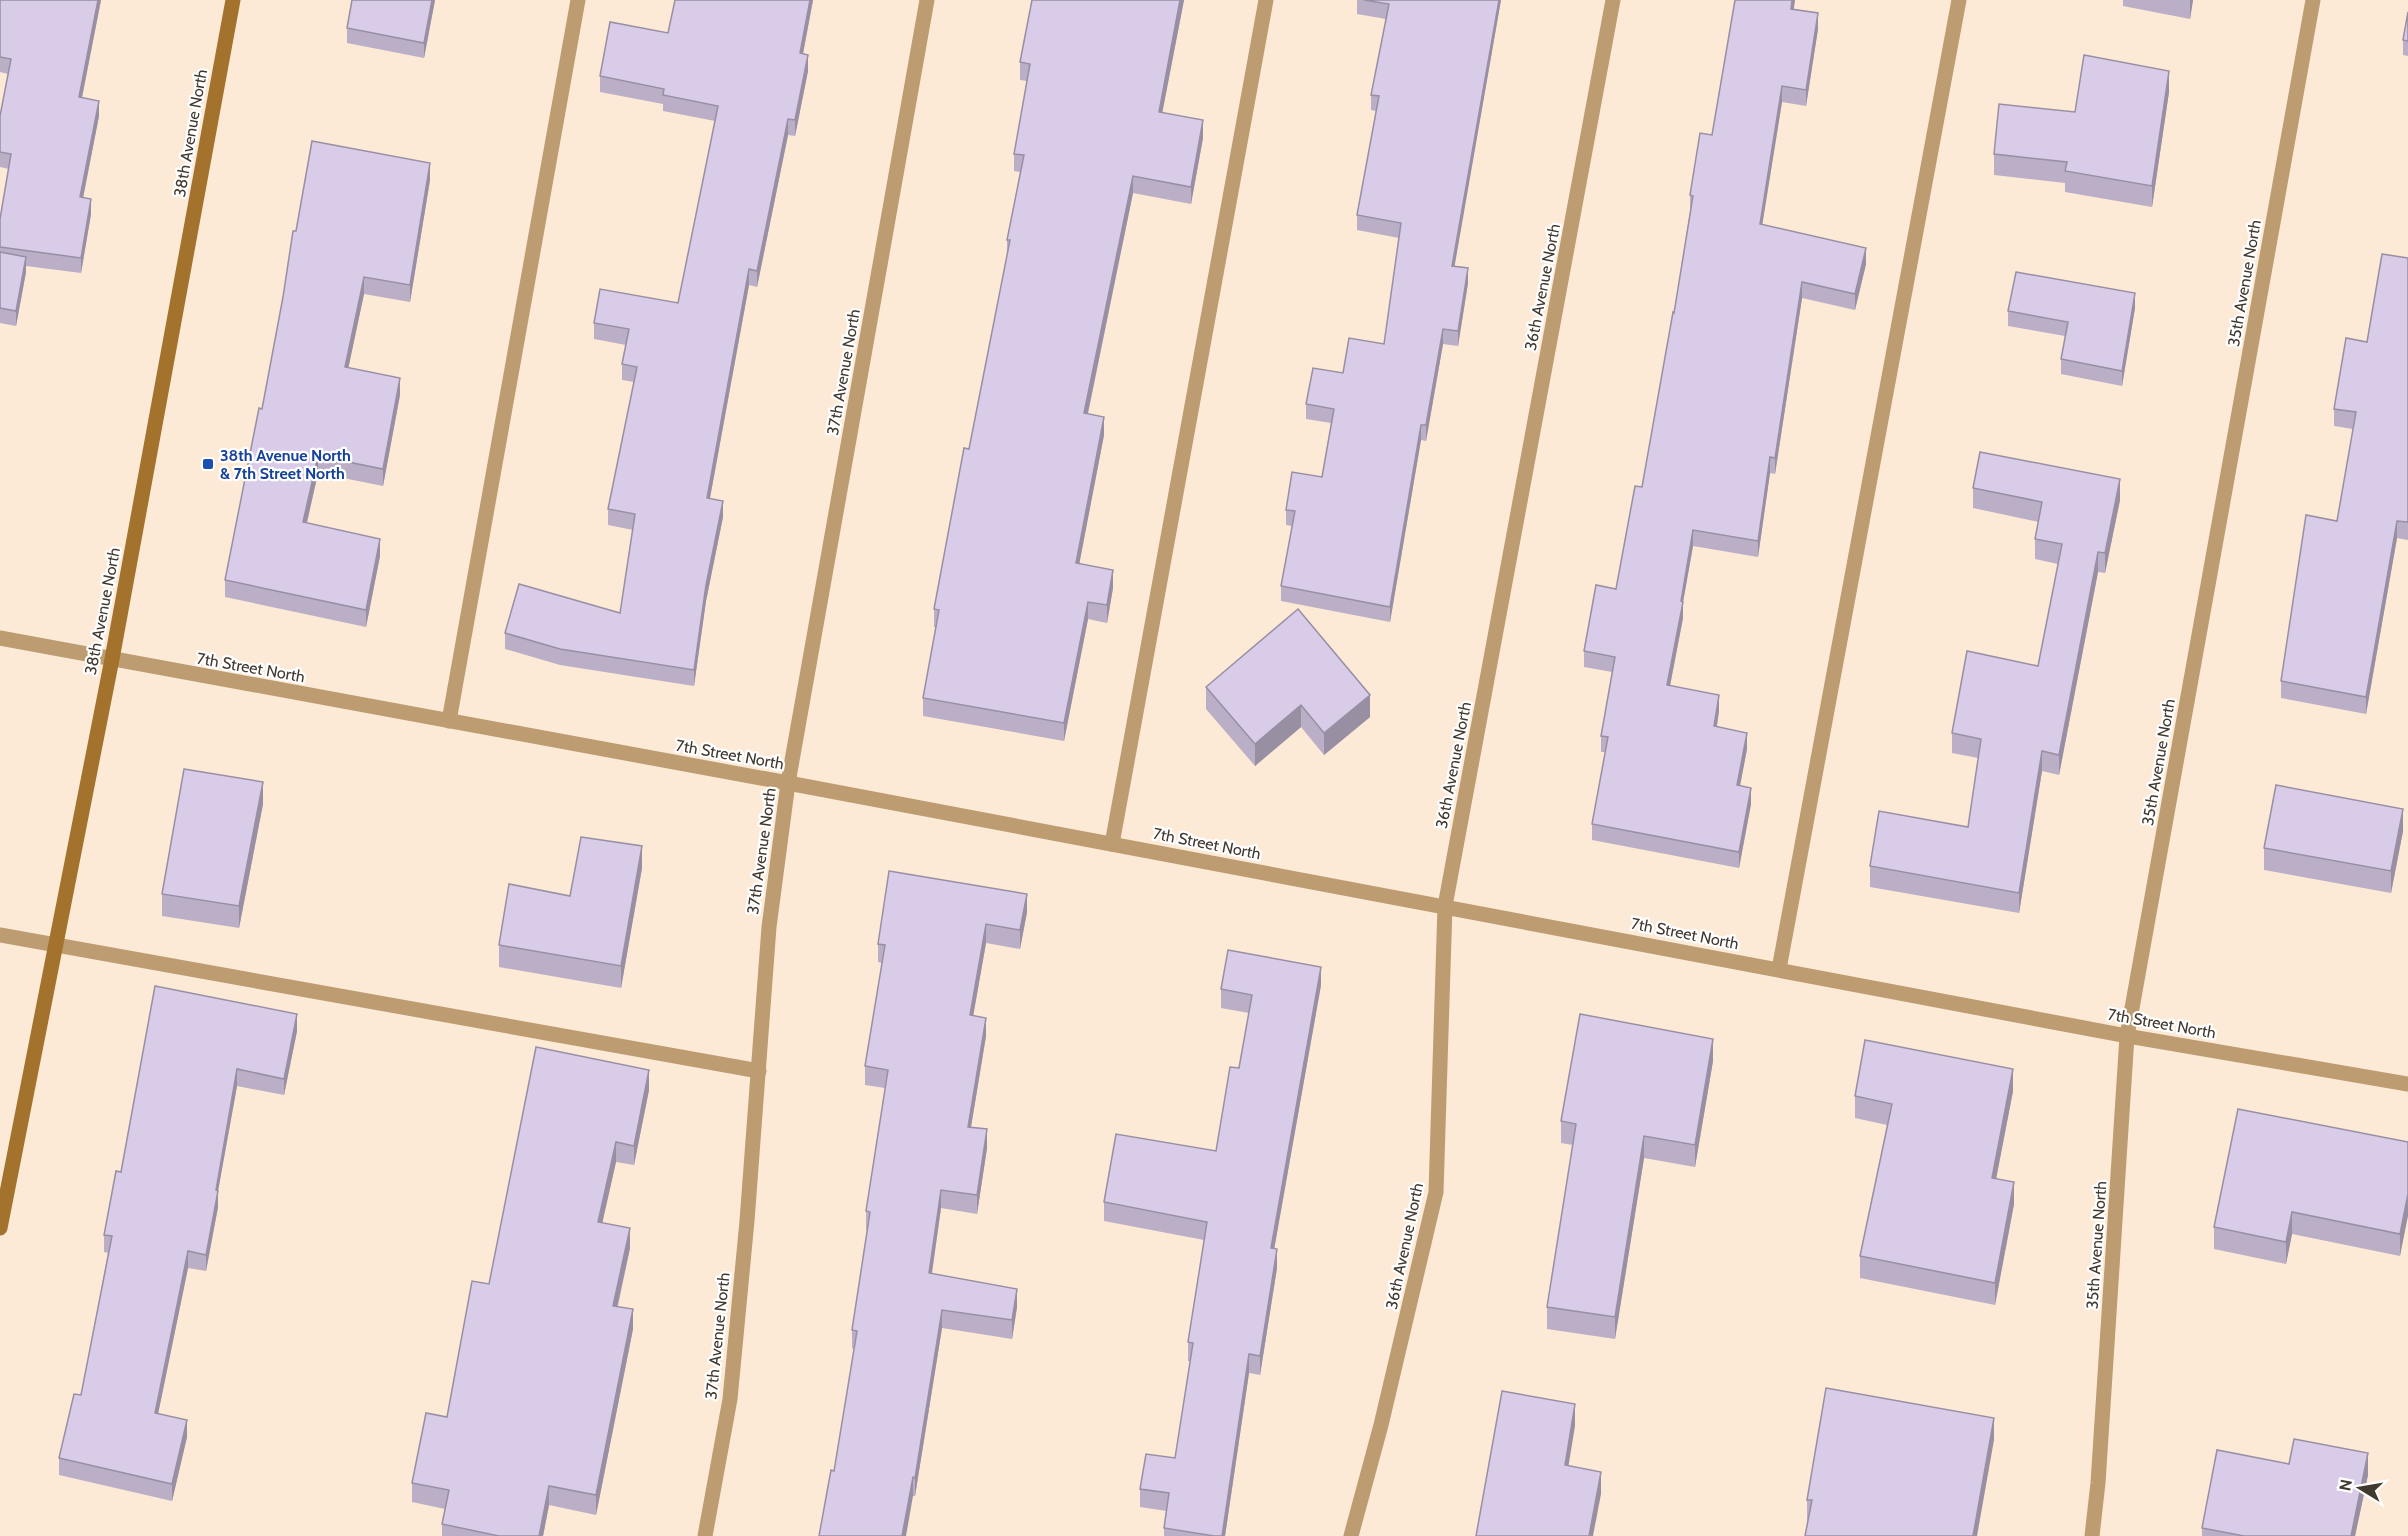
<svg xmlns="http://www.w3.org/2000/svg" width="2408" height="1536" viewBox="0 0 2408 1536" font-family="Cabin,sans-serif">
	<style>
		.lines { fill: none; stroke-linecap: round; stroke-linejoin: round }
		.lane { stroke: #bd9c72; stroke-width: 15 }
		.street { stroke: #bd9c72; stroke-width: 15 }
		.secondary { stroke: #a3732d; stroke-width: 15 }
		.wall { fill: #bbafc8 }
		.shaded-wall { fill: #988fa3 }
		.building { fill: #d9cce9; stroke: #988fa3; stroke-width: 1.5 }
		.transit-dot { fill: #1a4fb4; stroke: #fff; stroke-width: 2 }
		.labels { text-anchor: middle; stroke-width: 4.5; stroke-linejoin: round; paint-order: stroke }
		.street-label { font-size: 16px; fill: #41382e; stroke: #fff }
		.transit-label { font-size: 16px; font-weight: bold; fill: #164399; stroke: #fff; text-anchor: start }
	</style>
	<rect width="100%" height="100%" fill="#fcead6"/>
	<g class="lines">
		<!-- lane -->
		<g class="lane">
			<polyline points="449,721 578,0"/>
			<polyline points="1112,844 1266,0"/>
			<polyline points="0,935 759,1071"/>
			<polyline points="1779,969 1959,0"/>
		</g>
		<!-- street -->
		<g class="street">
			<polyline points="0,638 788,783 2127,1036 2408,1084"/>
			<polyline points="705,1536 730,1399 747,1221 769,927 788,783 927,0"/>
			<polyline points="1351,1536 1381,1425 1436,1192 1445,906 1613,0"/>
			<polyline points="2092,1536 2098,1483 2127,1036 2313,0"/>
		</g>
		<!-- secondary -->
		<polyline class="secondary" points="0,1228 112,659 233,0"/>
	</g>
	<!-- wall -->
	<g class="wall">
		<polygon points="0,0 101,0 82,98 99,116 83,198 91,214 81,273 26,266 26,272 16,326 0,323 0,219 9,169 0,167 0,117 8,74 0,72"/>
		<polygon points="435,0 424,58 347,43 347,28"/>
		<polygon points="813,0 803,54 808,71 795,136 788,135 757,287 749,285 710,498 723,517 706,601 694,686 560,665 505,649 505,633 620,613 633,530 608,525 608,509 634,382 622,380 622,364 626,345 594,339 594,323 678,303 715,121 663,111 663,104 600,92 600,76 668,33"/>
		<polygon points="1032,0 1184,0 1162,112 1203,138 1191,204 1133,193 1088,414 1104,435 1079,564 1113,588 1107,623 1088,619 1064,741 923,716 923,698 936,627 934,627 934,609 969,449 1007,257 1007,240 1020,172 1014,171 1014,154 1027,81 1020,80 1020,62"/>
		<polygon points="1357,0 1501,0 1454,266 1468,283 1458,346 1443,344 1426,441 1421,440 1390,622 1281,601 1281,586 1292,526 1286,525 1286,510 1322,477 1331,423 1306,419 1306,404 1343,373 1384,344 1399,238 1357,230 1357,215 1376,111 1371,110 1371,95 1386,19 1357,14"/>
		<polygon points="1735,0 1795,0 1794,9 1818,29 1806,106 1782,102 1762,224 1866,264 1855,310 1802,298 1775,474 1770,473 1758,557 1693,546 1683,602 1683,618 1670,686 1719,711 1717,727 1747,749 1740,786 1751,804 1739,868 1592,840 1592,824 1605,752 1601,752 1601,736 1612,672 1584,667 1584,651 1616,589 1642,487 1674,313 1690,211 1690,195 1712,135"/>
		<polygon points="2123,0 2193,0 2190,19 2123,6"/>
		<polygon points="2408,12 2408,56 2403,55 2403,40"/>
		<polygon points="2169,92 2152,207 2065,192 2065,183 1994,175 1994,154 2075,112"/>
		<polygon points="430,180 410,302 364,294 348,368 400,395 383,486 318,473 307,523 380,556 366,627 225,597 225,580 262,409 296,231"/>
		<polygon points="2408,258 2408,540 2397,538 2366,714 2281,698 2281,681 2337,521 2353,429 2334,426 2334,409"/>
		<polygon points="2135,308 2122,386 2061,374 2061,359 2065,336 2008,326 2008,311"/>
		<polygon points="1973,488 2120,500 2105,573 2098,572 2059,775 2042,771 2019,913 1870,887 1870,866 1968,827 1978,758 1952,753 1952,733 2038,666 2058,564 2035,559 2035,539 2039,522 1973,508"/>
		<polygon points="1206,687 1370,717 1324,755 1301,727 1255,766 1206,709"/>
		<polygon points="263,804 239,928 162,916 162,894"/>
		<polygon points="2403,831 2391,893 2264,870 2264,848"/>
		<polygon points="642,868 621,988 499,967 499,945 570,896"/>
		<polygon points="1027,912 1020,949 986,943 973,1016 986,1036 971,1127 987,1148 977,1214 941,1208 932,1274 1017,1307 1012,1339 942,1328 915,1496 913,1496 834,1471 854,1349 852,1348 852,1330 867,1230 866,1230 866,1211 885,1088 865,1085 865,1066 882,963 878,962 878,944"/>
		<polygon points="1321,985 1274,1249 1277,1268 1260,1375 1249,1373 1225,1536 1164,1536 1164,1528 1167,1511 1140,1507 1140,1489 1175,1458 1190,1361 1188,1361 1188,1342 1204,1240 1104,1221 1104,1202 1216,1151 1239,1068 1249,1013 1221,1008 1221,989"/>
		<polygon points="155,986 297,1031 284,1095 237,1086 218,1191 218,1207 206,1271 188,1268 158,1413 187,1437 172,1501 59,1475 59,1458 81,1395 108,1253 104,1252 104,1235 121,1172"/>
		<polygon points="1713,1061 1695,1167 1644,1158 1615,1339 1547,1329 1547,1307 1573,1145 1561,1143 1561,1121"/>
		<polygon points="649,1090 634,1165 616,1162 602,1223 630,1248 618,1306 633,1329 596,1515 549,1505 543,1536 442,1536 442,1524 445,1509 412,1502 412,1483 447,1417 489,1284"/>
		<polygon points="2013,1091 1996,1179 2014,1204 1995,1305 1860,1278 1860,1256 1887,1125 1855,1118 1855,1096"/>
		<polygon points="2408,1142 2400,1256 2292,1234 2286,1264 2214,1249 2214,1227"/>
		<polygon points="1994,1440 1808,1522 1807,1522 1807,1500"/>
		<polygon points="2289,1464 2368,1475 2355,1536 2202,1536 2202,1528"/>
	</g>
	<!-- shaded-wall -->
	<g class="shaded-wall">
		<polygon points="98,0 101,0 79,112 79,97"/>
		<polygon points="432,0 435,0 424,58 424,43"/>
		<polygon points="810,0 813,0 800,69 800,53"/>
		<polygon points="1180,0 1184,0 1159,130 1159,112"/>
		<polygon points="1499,0 1501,0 1452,281 1452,266"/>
		<polygon points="1792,0 1795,0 1791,24 1791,9"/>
		<polygon points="2190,0 2193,0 2190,19"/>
		<polygon points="1818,13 1818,29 1806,106 1806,90"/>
		<polygon points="808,55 808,71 795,136 795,120"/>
		<polygon points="2169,71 2169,92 2152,207 2152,186"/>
		<polygon points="1782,86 1782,102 1760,239 1760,224"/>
		<polygon points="99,101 99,116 80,213 80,197"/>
		<polygon points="788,119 788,135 757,287 757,271"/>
		<polygon points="1203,120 1203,138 1191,204 1191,187"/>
		<polygon points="430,163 430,180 410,302 410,285"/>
		<polygon points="1133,176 1133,193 1084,431 1084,413"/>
		<polygon points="91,199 91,214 81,273 81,258"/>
		<polygon points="1866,248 1866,264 1855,310 1855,294"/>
		<polygon points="26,257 26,272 16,326 16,311"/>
		<polygon points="1468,268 1468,283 1458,346 1458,331"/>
		<polygon points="749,269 749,285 707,514 707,498"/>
		<polygon points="364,277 364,294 345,384 345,367"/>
		<polygon points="1802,282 1802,298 1775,474 1775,458"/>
		<polygon points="2135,293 2135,308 2122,386 2122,371"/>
		<polygon points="1443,329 1443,344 1426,441 1426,425"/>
		<polygon points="400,378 400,395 383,486 383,469"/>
		<polygon points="1104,417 1104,435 1076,581 1076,563"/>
		<polygon points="1421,425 1421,440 1390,622 1390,607"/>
		<polygon points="318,456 318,473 303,539 303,522"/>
		<polygon points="1770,457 1770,473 1758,557 1758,541"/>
		<polygon points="2120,479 2120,500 2105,573 2105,553"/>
		<polygon points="723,501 723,517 706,601 694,686 694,670 706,585"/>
		<polygon points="2397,521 2397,538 2366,714 2366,697"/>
		<polygon points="1693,530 1693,546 1682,608 1683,602 1683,618 1667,701 1667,685"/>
		<polygon points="380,539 380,556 366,627 366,610"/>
		<polygon points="2098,552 2098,572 2059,775 2059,755"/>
		<polygon points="1113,570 1113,588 1107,623 1107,605"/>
		<polygon points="1088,602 1088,619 1064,741 1064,723"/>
		<polygon points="1370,695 1370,717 1324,755 1324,733"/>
		<polygon points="1719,695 1719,711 1714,742 1714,726"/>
		<polygon points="1301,705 1301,727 1255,766 1255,744"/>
		<polygon points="1747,733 1747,749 1737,801 1737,785"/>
		<polygon points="2042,751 2042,771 2019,913 2019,893"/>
		<polygon points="263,782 263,804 239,928 239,906"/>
		<polygon points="1751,788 1751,804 1739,868 1739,852"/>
		<polygon points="2403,809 2403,831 2391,893 2391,871"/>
		<polygon points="642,846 642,868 621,988 621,966"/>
		<polygon points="1027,894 1027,912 1020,949 1020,930"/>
		<polygon points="986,924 986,943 970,1034 970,1015"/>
		<polygon points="1321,967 1321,985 1271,1267 1271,1248"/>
		<polygon points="297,1014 297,1031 284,1095 284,1079"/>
		<polygon points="986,1018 986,1036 968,1145 968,1127"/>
		<polygon points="1713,1039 1713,1061 1695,1167 1695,1145"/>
		<polygon points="237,1069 237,1086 218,1191 218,1207 206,1271 206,1255 216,1190"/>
		<polygon points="2013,1069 2013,1091 1992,1200 1992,1178"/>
		<polygon points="649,1070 649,1090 634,1165 634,1146"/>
		<polygon points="987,1129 987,1148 977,1214 977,1195"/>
		<polygon points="1644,1136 1644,1158 1615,1339 1615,1317"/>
		<polygon points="616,1142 616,1162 598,1242 598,1222"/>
		<polygon points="2014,1182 2014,1204 1995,1305 1995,1283"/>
		<polygon points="941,1190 941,1208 929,1292 929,1273"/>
		<polygon points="2408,1194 2408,1216 2400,1256 2400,1234"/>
		<polygon points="2292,1212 2292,1234 2286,1264 2286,1242"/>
		<polygon points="630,1228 630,1248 613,1325 613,1306"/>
		<polygon points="1277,1249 1277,1268 1260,1375 1260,1356"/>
		<polygon points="188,1251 188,1268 155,1429 155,1413"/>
		<polygon points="1017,1289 1017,1307 1012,1339 1012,1320"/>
		<polygon points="633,1309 633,1329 596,1515 596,1495"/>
		<polygon points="942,1310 942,1328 915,1496 915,1478"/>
		<polygon points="1249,1354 1249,1373 1225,1536 1222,1536"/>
		<polygon points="1575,1404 1575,1426 1565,1487 1565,1465"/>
		<polygon points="1994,1418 1994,1440 1977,1536 1973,1536"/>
		<polygon points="187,1420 187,1437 172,1501 172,1484"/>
		<polygon points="2368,1453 2368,1475 2355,1536 2351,1536"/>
		<polygon points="1601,1472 1601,1494 1593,1536 1589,1536"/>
		<polygon points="913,1477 913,1496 906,1536 902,1536"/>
		<polygon points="549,1486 549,1505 543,1536 539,1536"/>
	</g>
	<!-- building -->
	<g class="building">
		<polygon points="0,0 98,0 79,97 99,101 80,197 91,199 81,258 0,247 0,219 11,154 0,152 0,116 11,59 0,57"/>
		<polygon points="352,0 432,0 424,43 347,28"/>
		<polygon points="675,0 810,0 800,53 808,55 795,120 788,119 757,271 749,269 707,498 723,501 706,585 694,670 560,649 505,633 519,584 620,613 635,514 608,509 637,367 622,364 629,329 594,323 600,289 678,303 718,106 663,95 664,89 600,76 610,22 668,33"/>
		<polygon points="1032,0 1180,0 1159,112 1203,120 1191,187 1133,176 1084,413 1104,417 1076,563 1113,570 1107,605 1088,602 1064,723 923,698 939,610 934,609 964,448 969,449 1010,240 1007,240 1024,155 1014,154 1030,64 1020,62"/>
		<polygon points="1364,0 1499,0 1452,266 1468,268 1458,331 1443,329 1426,425 1421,425 1390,607 1281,586 1295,511 1286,510 1292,472 1322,477 1334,409 1306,404 1313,368 1343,373 1349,338 1384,344 1401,223 1357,215 1379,96 1371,95 1389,4"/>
		<polygon points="1735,0 1792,0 1791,9 1818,13 1806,90 1782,86 1760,224 1866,248 1855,294 1802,282 1775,458 1770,457 1758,541 1693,530 1681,601 1683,602 1667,685 1719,695 1714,726 1747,733 1737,785 1751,788 1739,852 1592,824 1608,737 1601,736 1615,657 1584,651 1596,585 1616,589 1635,486 1642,487 1673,312 1674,313 1693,196 1690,195 1700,133 1712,135"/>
		<polygon points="2408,12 2408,41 2403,40"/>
		<polygon points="2084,55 2169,71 2152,186 2065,171 2067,162 1994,154 1999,104 2075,112"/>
		<polygon points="312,141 430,163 410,285 364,277 345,367 400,378 383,469 318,456 303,522 380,539 366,610 225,580 259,408 262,409 283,297 293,231 296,231"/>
		<polygon points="0,252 26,257 16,311 0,308"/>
		<polygon points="2382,254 2408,258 2408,522 2397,521 2366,697 2281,681 2306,515 2337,521 2356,412 2334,409 2346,338 2367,342"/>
		<polygon points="2016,272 2135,293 2122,371 2061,359 2068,322 2008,311"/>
		<polygon points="1980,452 2120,479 2105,553 2098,552 2059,755 2042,751 2019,893 1870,866 1879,811 1968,827 1981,739 1952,733 1967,651 2038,666 2062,544 2035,539 2042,502 1973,488"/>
		<polygon points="1298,609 1370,695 1324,733 1301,705 1255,744 1206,687"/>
		<polygon points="184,769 263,782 239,906 162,894"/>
		<polygon points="2276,785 2403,809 2391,871 2264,848"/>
		<polygon points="581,837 642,846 621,966 499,945 509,884 570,896"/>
		<polygon points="889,871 1027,894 1020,930 986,924 970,1015 986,1018 968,1127 987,1129 977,1195 941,1190 929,1273 1017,1289 1012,1320 942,1310 915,1478 913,1477 902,1536 819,1536 831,1470 834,1471 857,1331 852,1330 870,1212 866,1211 888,1070 865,1066 885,945 878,944"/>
		<polygon points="1228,950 1321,967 1271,1248 1277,1249 1260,1356 1249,1354 1222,1536 1214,1536 1164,1528 1169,1493 1140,1489 1146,1454 1175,1458 1193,1343 1188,1342 1207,1222 1104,1202 1116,1134 1216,1151 1230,1067 1239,1068 1252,995 1221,989"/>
		<polygon points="155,986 297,1014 284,1079 237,1069 216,1190 218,1191 206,1255 188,1251 155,1413 187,1420 172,1484 59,1458 74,1394 81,1395 112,1236 104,1235 116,1171 121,1172"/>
		<polygon points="1580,1014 1713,1039 1695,1145 1644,1136 1615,1317 1547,1307 1576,1124 1561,1121"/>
		<polygon points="1865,1040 2013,1069 1992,1178 2014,1182 1995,1283 1860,1256 1892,1104 1855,1096"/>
		<polygon points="536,1047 649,1070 634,1146 616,1142 598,1222 630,1228 613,1306 633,1309 596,1495 549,1486 539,1536 499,1536 442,1524 449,1490 412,1483 426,1413 447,1417 472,1281 489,1284"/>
		<polygon points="2238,1109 2408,1142 2408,1194 2400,1234 2292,1212 2286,1242 2214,1227"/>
		<polygon points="1826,1388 1994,1418 1973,1536 1805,1536 1812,1500 1807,1500"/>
		<polygon points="1502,1391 1575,1404 1565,1465 1601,1472 1589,1536 1476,1536"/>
		<polygon points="2294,1439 2368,1453 2351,1536 2244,1536 2202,1528 2217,1450 2289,1464"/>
	</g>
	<!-- markers -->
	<rect class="transit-dot" x="202" y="458" width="12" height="12" rx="3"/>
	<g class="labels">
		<!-- street labels -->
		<g class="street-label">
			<text transform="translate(190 133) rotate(-80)" y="6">38th Avenue North</text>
			<text transform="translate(2244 283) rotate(-80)" y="6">35th Avenue North</text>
			<text transform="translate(1542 287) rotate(-79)" y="6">36th Avenue North</text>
			<text transform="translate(843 372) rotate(-80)" y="6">37th Avenue North</text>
			<text transform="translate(102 611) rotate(-79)" y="6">38th Avenue North</text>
			<text transform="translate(251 667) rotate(10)" y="6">7th Street North</text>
			<text transform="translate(730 754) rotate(10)" y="6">7th Street North</text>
			<text transform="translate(2158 762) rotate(-80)" y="6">35th Avenue North</text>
			<text transform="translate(1453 765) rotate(-79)" y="6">36th Avenue North</text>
			<text transform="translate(1207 843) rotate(11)" y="6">7th Street North</text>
			<text transform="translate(761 851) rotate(-82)" y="6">37th Avenue North</text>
			<text transform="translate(1685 933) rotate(11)" y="6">7th Street North</text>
			<text transform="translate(2162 1023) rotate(10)" y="6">7th Street North</text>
			<text transform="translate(2096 1245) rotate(-86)" y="6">35th Avenue North</text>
			<text transform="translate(1404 1246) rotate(-78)" y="6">36th Avenue North</text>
			<text transform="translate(717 1336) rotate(-84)" y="6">37th Avenue North</text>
		</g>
		<!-- transit labels -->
		<g class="transit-label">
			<text x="220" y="461">38th Avenue North<tspan x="220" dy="18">&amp; 7th Street North</tspan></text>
		</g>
	</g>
	<!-- north arrow -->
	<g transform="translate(2360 1488) rotate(281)" stroke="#ffffff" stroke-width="4.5" paint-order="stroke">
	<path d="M0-4.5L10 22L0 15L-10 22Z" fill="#41382e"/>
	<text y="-9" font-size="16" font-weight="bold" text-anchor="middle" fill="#41382e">N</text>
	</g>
</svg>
